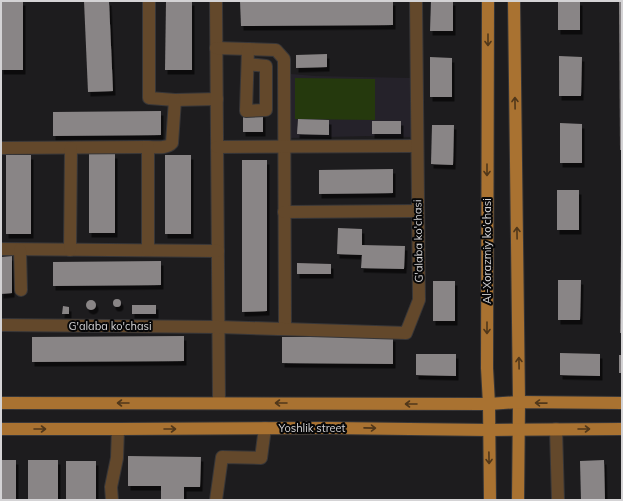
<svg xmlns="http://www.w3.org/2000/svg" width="623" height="501" viewBox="0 0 623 501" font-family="Mulish,sans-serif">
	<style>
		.built { fill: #25222a }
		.green { fill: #25390d }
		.building { fill: #898586; filter: url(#shadow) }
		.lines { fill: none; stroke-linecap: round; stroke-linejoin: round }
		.minor-casing { stroke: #373638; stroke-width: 14 }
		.major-casing { stroke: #373638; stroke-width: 14 }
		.minor { stroke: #63482b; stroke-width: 12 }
		.major { stroke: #a97231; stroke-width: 12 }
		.oneway { stroke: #50371a }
		.labels { text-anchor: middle; stroke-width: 4; stroke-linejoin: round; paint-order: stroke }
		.street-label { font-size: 11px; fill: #d4d3d5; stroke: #070708 }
	</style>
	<defs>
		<filter id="shadow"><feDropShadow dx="2.5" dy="4.5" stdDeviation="0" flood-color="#0009"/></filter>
	</defs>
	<rect width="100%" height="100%" fill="#1d1c1e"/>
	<!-- built -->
	<polygon class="built" points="291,74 315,76 411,78 411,137 367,136 291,138"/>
	<!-- green -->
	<polygon class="green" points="295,78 375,79 375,120 295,119"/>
	<!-- building -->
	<g class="building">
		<rect x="1" y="1" width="22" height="69"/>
		<polygon points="84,1 109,1 113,91 88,92"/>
		<polygon points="166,1 192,1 192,70 165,70"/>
		<polygon points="240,1 393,1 393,25 241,26"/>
		<polygon points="431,1 453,1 453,31 430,31"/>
		<rect x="558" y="1" width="22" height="29"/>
		<polygon points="619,1 622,1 622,150 620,150"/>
		<polygon points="327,54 327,67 296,68 296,55"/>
		<polygon points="559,56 582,57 581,96 559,96"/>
		<polygon points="430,57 452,58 452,97 430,97"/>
		<polygon points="161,111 161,135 53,136 53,112"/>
		<polygon points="263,113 263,132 243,132 243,115"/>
		<polygon points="298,119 329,120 329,135 297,134"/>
		<rect x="372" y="121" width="29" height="13"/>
		<polygon points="560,123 582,124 582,163 560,163"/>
		<polygon points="432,125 454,125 453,165 431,164"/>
		<rect x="89" y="154" width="26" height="79"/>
		<rect x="6" y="155" width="25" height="79"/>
		<rect x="165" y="155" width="26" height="79"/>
		<polygon points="242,160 267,160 267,311 242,312"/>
		<polygon points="393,169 393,193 319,194 319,170"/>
		<rect x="557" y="190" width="22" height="40"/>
		<polygon points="338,228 362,229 362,245 405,246 404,269 361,268 362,255 337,254"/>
		<polygon points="621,243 622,243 622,333 620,333"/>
		<polygon points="12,256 12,293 1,294 1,257"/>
		<polygon points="161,261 161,285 53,286 53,262"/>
		<polygon points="297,263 331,264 331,274 297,274"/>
		<polygon points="558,280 581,280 580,320 558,320"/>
		<rect x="433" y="281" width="22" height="40"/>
		<circle cx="117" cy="303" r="4"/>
		<circle cx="91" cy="305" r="5"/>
		<rect x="132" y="305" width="24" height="9"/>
		<polygon points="63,306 69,307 69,314 62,314"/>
		<polygon points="184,336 184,361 32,362 32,337"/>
		<polygon points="282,337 393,337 393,364 282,363"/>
		<polygon points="560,353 600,354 600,376 560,375"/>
		<polygon points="416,354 456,354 456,376 416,375"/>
		<rect x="619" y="355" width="3" height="18"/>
		<polygon points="128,456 201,457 200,487 184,487 184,500 161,500 161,486 128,486"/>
		<rect x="1" y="460" width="15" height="39"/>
		<polygon points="28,460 58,460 58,499 28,500"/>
		<polygon points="604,460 605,500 581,500 580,461"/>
		<rect x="66" y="461" width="30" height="39"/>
	</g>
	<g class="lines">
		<defs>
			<g id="minor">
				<polyline points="149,1 149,98 175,100 217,99"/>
				<polyline points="216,1 219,403"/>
				<polyline points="216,48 276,50 284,59 285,329"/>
				<polyline points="248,64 266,66 266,110 246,111 248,49"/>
				<polyline points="217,147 417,146"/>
				<path d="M1,148l147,-1c8,0 19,2 24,-4l3,-43"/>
				<polyline points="284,212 418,211"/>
				<polyline points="1,249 218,251"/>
				<polyline points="20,250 21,290"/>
				<polyline points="70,250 71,148"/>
				<polyline points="148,250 148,147"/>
				<polyline points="1,325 219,327 406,333 419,300 416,1"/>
				<polyline points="556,429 558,500"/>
				<polyline points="112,500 111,487 117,458 118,429"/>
				<polyline points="216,500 222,457 261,458 265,428"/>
			</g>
			<g id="major">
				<polyline points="488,1 487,368 489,404 490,500"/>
				<polyline points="514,1 519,402 518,500"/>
				<polyline points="1,403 489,404 519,402 622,403"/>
				<polyline points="1,429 118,429 330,428 489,430 622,429"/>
			</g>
		</defs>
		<!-- minor casing -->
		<use href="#minor" class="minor-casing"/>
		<!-- major casing -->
		<use href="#major" class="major-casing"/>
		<!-- minor -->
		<use href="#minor" class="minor"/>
		<!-- major -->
		<use href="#major" class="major"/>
	</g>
	<!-- one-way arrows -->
	<defs><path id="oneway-shaft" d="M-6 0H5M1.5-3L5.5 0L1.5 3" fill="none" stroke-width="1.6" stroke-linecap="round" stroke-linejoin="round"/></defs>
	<g class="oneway">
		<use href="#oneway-shaft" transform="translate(488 40) rotate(90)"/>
		<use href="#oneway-shaft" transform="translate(515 103) rotate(-91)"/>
		<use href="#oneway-shaft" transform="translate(487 170) rotate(90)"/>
		<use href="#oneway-shaft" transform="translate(517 233) rotate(-91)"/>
		<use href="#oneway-shaft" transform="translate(487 328) rotate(90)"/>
		<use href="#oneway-shaft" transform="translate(519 363) rotate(-91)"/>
		<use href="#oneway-shaft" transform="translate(123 403) rotate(-180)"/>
		<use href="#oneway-shaft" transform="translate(281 403) rotate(-180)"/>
		<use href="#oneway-shaft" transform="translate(541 403) rotate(-179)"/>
		<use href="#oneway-shaft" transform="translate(411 404) rotate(-180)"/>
		<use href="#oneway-shaft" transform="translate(370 428) rotate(1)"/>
		<use href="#oneway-shaft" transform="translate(40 429)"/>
		<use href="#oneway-shaft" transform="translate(170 429)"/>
		<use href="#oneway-shaft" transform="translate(584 429)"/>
		<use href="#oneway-shaft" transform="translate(489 458) rotate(89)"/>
	</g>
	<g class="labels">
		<!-- street labels -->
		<g class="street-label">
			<text transform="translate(418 241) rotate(-91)" y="4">G'alaba ko'chasi</text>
			<text transform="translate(487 251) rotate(-90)" y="4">Al-Xorazmiy ko’chasi</text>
			<text x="110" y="330">G'alaba ko'chasi</text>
			<text x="312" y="432">Yoshlik street</text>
		</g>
	</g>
	<!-- border -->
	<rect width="623" height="501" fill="none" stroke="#d4d3d5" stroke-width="4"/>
</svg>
